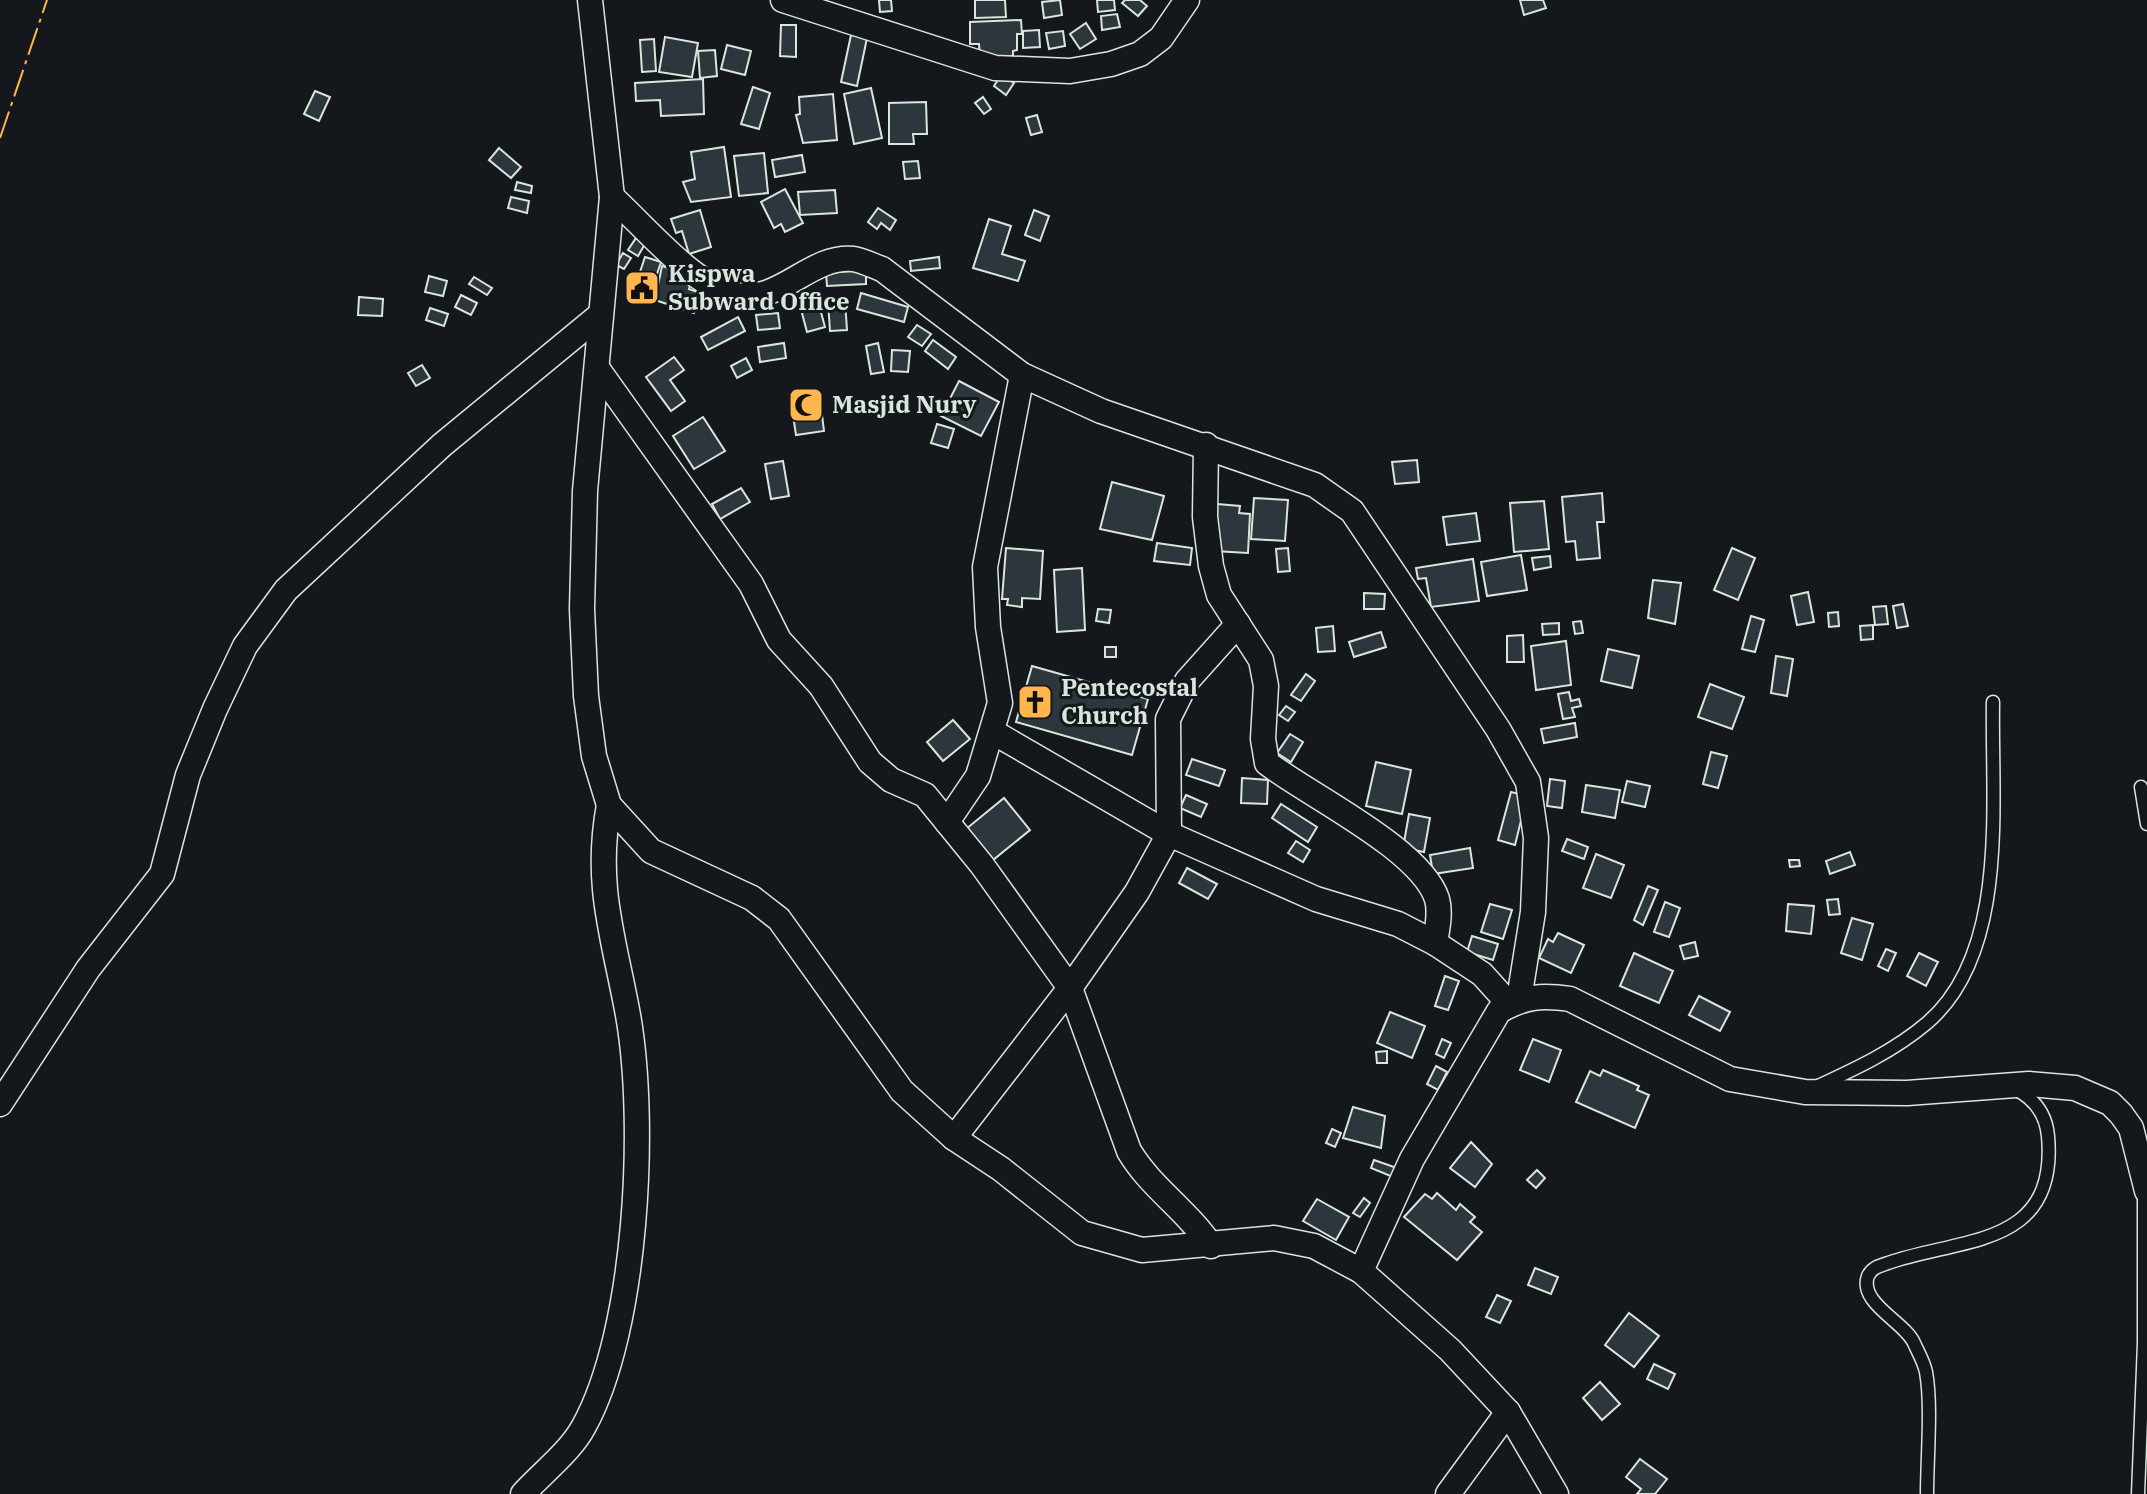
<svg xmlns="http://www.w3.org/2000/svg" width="2147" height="1494" viewBox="0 0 2147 1494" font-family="'IBM Plex Serif',serif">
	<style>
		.building { fill: #2c363c; stroke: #d8e6dc; stroke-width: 2 }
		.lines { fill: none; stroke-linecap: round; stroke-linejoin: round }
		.service-casing { stroke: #d8e6dc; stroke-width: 15 }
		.minor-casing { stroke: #d8e6dc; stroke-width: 27 }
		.service { stroke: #14181c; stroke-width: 12 }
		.minor { stroke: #14181c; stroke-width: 24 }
		.power { stroke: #ffb74d; stroke-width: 2; stroke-dasharray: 28 6 4 6; stroke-linecap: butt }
		.labels { text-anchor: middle; stroke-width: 6; stroke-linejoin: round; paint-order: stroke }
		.poi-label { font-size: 24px; font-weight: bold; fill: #d8e6dc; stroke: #14181c; text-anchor: start }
	</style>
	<rect width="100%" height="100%" fill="#14181c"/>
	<!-- building -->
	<g class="building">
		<polygon points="879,0 891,0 892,11 880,12"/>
		<polygon points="975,0 1005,0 1006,17 975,18"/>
		<polygon points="1060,0 1062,15 1044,18 1042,2"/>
		<polygon points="1097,0 1114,0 1115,10 1098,12"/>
		<polygon points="1125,0 1140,0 1147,6 1138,16 1122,3"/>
		<polygon points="1520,0 1543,0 1546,8 1524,15"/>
		<polygon points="1117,14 1120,27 1102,30 1101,16"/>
		<polygon points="1021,20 1022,34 1017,34 1017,50 1013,51 1013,56 980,58 979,44 970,44 970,22"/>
		<polygon points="1086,23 1096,39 1080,49 1070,34"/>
		<polygon points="781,25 796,25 796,57 780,56"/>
		<polygon points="1039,30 1040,47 1023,48 1023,31"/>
		<polygon points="1063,31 1065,46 1049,49 1046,33"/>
		<polygon points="851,35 867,38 857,86 841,82"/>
		<polygon points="665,37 698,43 692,77 659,72"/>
		<polygon points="654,39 656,71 642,72 640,40"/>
		<polygon points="727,45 751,51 745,75 721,69"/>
		<polygon points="715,50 717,76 700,78 698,51"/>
		<polygon points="1001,75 1014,83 1006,95 994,86"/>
		<polygon points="703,79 704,114 661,116 660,100 636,101 635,83"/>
		<polygon points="753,87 770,93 759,129 741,124"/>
		<polygon points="871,88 882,138 854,144 844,94"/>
		<polygon points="315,91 330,97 319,121 304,114"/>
		<polygon points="833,94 837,140 803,143 796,115 800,114 799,97"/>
		<polygon points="983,97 991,109 984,114 975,103"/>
		<polygon points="926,102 927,134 913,134 914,144 889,144 889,103"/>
		<polygon points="1037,115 1042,132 1031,135 1026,118"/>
		<polygon points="724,147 731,197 691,202 683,182 695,179 691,152"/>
		<polygon points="499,148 521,167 511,178 489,160"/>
		<polygon points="764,153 768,193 739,196 734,156"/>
		<polygon points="802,155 805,172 775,177 772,160"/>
		<polygon points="918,161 920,178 905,179 903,162"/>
		<polygon points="517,182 532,186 531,193 515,190"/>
		<polygon points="785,189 803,223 785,232 781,224 774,228 761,202"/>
		<polygon points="835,190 837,213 800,215 798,192"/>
		<polygon points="511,197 529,201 527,213 508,208"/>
		<polygon points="878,208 896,220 890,230 881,223 877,229 868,222"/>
		<polygon points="700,210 711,247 689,254 682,231 676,233 671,219"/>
		<polygon points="1034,210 1049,216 1040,241 1025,235"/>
		<polygon points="989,219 1011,226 1002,254 1025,261 1018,281 973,268"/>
		<polygon points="636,238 645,244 638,256 628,250"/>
		<polygon points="623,253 631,258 624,269 616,265"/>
		<polygon points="645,257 661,262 649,298 633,293"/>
		<polygon points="939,257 940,268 911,271 910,261"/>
		<polygon points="662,266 693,276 689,289 701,293 694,313 655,300"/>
		<polygon points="866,270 866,284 827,286 826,273"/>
		<polygon points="429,276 447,281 443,296 425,292"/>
		<polygon points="474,277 492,288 487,295 469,284"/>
		<polygon points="861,293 908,307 904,322 857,309"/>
		<polygon points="816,294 825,327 807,332 798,298"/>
		<polygon points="461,295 477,303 471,315 455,307"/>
		<polygon points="359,297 383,299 382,316 358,315"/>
		<polygon points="845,301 847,330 830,331 828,302"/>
		<polygon points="430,308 448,314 444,326 426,320"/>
		<polygon points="778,313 780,328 758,330 756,315"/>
		<polygon points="738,317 745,331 708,350 701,337"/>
		<polygon points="917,325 931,334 922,346 908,337"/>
		<polygon points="933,340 956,357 948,369 925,351"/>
		<polygon points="784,343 786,358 760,362 758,347"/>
		<polygon points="878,343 884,372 871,374 866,346"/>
		<polygon points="892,350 910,351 908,372 891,371"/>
		<polygon points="674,357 684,370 670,380 685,401 671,411 646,377"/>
		<polygon points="746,358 752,370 737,378 731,366"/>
		<polygon points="422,365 430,378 416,386 408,373"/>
		<polygon points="959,381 999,402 981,436 941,416"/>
		<polygon points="819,391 824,431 796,435 790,395"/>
		<polygon points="703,417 725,451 694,469 673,436"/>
		<polygon points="937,424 954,429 948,448 931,443"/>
		<polygon points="1417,460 1419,482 1395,484 1392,462"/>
		<polygon points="783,461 789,496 771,499 765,464"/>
		<polygon points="1112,482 1164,496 1152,540 1100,529"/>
		<polygon points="741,488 750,502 720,519 712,504"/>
		<polygon points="1602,493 1604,522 1597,522 1600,558 1577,560 1575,541 1566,542 1562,497"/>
		<polygon points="1254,498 1288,500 1285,541 1251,539"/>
		<polygon points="1544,501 1549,549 1514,552 1510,503"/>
		<polygon points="1217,504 1240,506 1239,513 1250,514 1248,553 1214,551"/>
		<polygon points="1476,513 1480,541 1447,545 1443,517"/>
		<polygon points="1157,543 1192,548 1190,565 1154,561"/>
		<polygon points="1006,548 1043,551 1040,599 1022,598 1022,607 1007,605 1008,599 1002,599"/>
		<polygon points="1288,548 1290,571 1278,572 1276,549"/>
		<polygon points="1732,548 1755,558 1738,600 1714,590"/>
		<polygon points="1521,555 1527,590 1487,596 1481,562"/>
		<polygon points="1550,556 1551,567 1534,570 1532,558"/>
		<polygon points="1473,559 1479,601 1431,607 1426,578 1418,579 1416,568"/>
		<polygon points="1082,568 1085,630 1057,632 1054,570"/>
		<polygon points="1653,580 1681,583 1675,624 1648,618"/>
		<polygon points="1808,592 1814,622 1797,625 1791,596"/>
		<polygon points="1364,593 1385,594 1384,609 1364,609"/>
		<polygon points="1903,604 1908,626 1897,628 1893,606"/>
		<polygon points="1886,606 1888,624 1875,625 1873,607"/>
		<polygon points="1098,609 1111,610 1109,623 1096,621"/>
		<polygon points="1838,612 1839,626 1829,627 1828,613"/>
		<polygon points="1751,616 1764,620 1755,652 1742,649"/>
		<polygon points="1581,621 1583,633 1575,634 1573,622"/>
		<polygon points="1559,623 1559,634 1543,635 1542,624"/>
		<polygon points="1873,625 1873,639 1861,640 1860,626"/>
		<polygon points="1333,626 1335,651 1318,652 1316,628"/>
		<polygon points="1381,632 1386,647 1354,657 1349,642"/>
		<polygon points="1523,635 1524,662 1507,662 1507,636"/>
		<polygon points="1566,641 1571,685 1536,690 1531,646"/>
		<rect x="1105" y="647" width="11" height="10"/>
		<polygon points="1608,649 1639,656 1632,688 1601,681"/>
		<polygon points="1776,656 1793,659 1787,696 1771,693"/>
		<polygon points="1032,666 1148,699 1132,755 1016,722"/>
		<polygon points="1306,674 1315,681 1301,701 1291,695"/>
		<polygon points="1710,684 1744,697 1732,729 1698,717"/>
		<polygon points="1569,692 1571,701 1579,699 1581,706 1572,708 1575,717 1563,719 1558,694"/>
		<polygon points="1286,706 1295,712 1288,721 1279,715"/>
		<polygon points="953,720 970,739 943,761 927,742"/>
		<polygon points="1575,723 1577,737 1544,743 1541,729"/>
		<polygon points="1290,734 1303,742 1291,762 1277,753"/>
		<polygon points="1711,752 1727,756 1718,788 1703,784"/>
		<polygon points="1192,759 1225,770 1219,786 1186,775"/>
		<polygon points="1376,762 1411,770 1402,814 1366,806"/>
		<polygon points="1242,778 1268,780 1267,804 1241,803"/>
		<polygon points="1550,779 1565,781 1562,808 1547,806"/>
		<polygon points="1627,781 1650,786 1645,807 1622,802"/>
		<polygon points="1586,785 1620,790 1615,818 1582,812"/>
		<polygon points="1511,792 1527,796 1515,845 1498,840"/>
		<polygon points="1186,795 1207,804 1201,817 1180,808"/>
		<polygon points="1004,798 1030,830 993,860 966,829"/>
		<polygon points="1281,804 1317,827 1308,842 1272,818"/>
		<polygon points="1409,814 1430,818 1424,852 1403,848"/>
		<polygon points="1567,839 1588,847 1584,859 1562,851"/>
		<polygon points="1296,841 1310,850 1303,862 1288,853"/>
		<polygon points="1470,848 1473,868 1433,874 1430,855"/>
		<polygon points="1850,852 1855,865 1830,874 1826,861"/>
		<polygon points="1596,854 1624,865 1611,898 1583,888"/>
		<polygon points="1789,860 1799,860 1800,866 1790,867"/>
		<polygon points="1187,868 1217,884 1208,899 1179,883"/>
		<polygon points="1648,886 1658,890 1643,925 1634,920"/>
		<polygon points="1838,899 1840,914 1829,915 1827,900"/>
		<polygon points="1665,902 1680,908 1669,937 1654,932"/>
		<polygon points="1490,904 1512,910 1503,939 1481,932"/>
		<polygon points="1788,904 1814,906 1811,934 1786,931"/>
		<polygon points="1852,918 1873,924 1862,960 1841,953"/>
		<polygon points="1558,933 1584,945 1571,973 1539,958 1548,939 1553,942"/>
		<polygon points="1472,936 1498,944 1493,960 1467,952"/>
		<polygon points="1695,942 1698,956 1684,959 1680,946"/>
		<polygon points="1886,949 1896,953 1888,971 1878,966"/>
		<polygon points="1634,953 1673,971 1659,1003 1620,986"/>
		<polygon points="1919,953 1938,962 1926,986 1907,976"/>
		<polygon points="1445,976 1459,981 1448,1010 1435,1006"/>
		<polygon points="1699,996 1730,1012 1720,1031 1689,1015"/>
		<polygon points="1390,1012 1425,1026 1412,1058 1377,1043"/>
		<polygon points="1442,1039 1451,1043 1444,1058 1436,1054"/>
		<polygon points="1533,1039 1561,1050 1549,1082 1520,1070"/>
		<polygon points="1387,1051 1387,1063 1377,1063 1376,1052"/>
		<polygon points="1436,1066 1447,1072 1438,1090 1427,1084"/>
		<polygon points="1603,1070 1639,1086 1637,1090 1649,1095 1635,1128 1576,1102 1590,1071 1600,1076"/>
		<polygon points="1353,1107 1385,1116 1381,1148 1343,1138"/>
		<polygon points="1332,1129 1341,1133 1335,1147 1326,1143"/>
		<polygon points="1471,1142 1492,1164 1475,1187 1450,1168"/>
		<polygon points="1374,1160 1397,1168 1393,1177 1371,1168"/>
		<polygon points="1537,1170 1545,1178 1536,1188 1527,1180"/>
		<polygon points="1437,1193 1456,1210 1460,1204 1475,1217 1470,1222 1482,1232 1457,1260 1404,1217 1425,1194 1432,1199"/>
		<polygon points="1364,1198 1370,1203 1360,1217 1353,1213"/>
		<polygon points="1317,1199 1349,1217 1336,1240 1303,1221"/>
		<polygon points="1535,1268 1558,1277 1551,1294 1528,1285"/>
		<polygon points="1497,1295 1511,1301 1500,1323 1486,1317"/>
		<polygon points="1629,1313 1659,1336 1634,1367 1605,1345"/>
		<polygon points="1654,1364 1675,1374 1668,1389 1647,1379"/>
		<polygon points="1600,1382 1620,1404 1602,1420 1583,1398"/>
		<polygon points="1640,1459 1667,1479 1655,1494 1637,1494 1641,1489 1626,1477"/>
	</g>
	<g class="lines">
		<defs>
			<g id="service">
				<polyline points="2141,787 2147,824"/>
				<path d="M1816,1087c39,-18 78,-36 111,-64 83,-71 64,-222 66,-321"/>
				<path d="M1927,1494c0,-35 5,-89 -1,-122 -2,-10 -8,-20 -12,-29 -9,-21 -56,-40 -46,-67 4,-9 12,-10 20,-13 75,-26 170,-15 160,-127 -2,-22 -13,-37 -33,-47"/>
				<polyline points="2138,1494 2144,1343 2144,1187"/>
			</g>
			<g id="minor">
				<polyline points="590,0 612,197 585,491 582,609 586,696 594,756 609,805 651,851 752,898 779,919 902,1091 954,1138 1001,1169 1082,1233 1142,1250 1274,1238 1314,1246 1361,1271 1450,1350 1508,1412 1556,1494"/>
				<polyline points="783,0 995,68 1070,71 1111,64 1140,54 1161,38 1187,0"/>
				<path d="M612,197c32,29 78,85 120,97 47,13 76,-39 121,-35 9,1 20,7 29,10l140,106 79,36 214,74 37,26 146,218 30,53 8,56 -3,74 -14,87"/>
				<path d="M597,368l154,216 28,56 42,46 49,76 21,18 34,15 57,70 88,123 59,163c22,37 58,59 82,95"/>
				<path d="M1206,445l-1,72 6,49 8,29 42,65 5,26 -3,53 4,24c43,33 154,86 170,136 4,14 0,31 -2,44"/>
				<polyline points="993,732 1169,834 1316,899 1398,924 1435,943 1482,974 1510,1005"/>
				<polyline points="947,822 978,776 1000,703 988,627 985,567 1022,375"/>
				<polyline points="0,1104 88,969 162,874 188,775 215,709 245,646 286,590 442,445 600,315"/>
				<polyline points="954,1138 1070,988 1137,892 1169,834 1168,719 1187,681 1238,624"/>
				<path d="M1361,1271l51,-112 87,-148c26,-15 43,-16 71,-12l160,80 75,13 102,1 122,-9 46,4 35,15 11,11 10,14 16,63"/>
				<path d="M523,1494c19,-21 48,-43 61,-68 53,-96 63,-303 44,-411 -14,-77 -34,-130 -19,-210"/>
				<polyline points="1448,1494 1508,1412"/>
			</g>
		</defs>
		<!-- service casing -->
		<use href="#service" class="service-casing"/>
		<!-- minor casing -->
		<use href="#minor" class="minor-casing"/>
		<!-- service -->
		<use href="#service" class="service"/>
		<!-- minor -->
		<use href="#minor" class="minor"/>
		<!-- power -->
		<polyline class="power" points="0,138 47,0"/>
	</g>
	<!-- icons -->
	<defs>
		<symbol id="civic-square" viewBox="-11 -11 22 22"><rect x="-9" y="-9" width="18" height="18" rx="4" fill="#ffb74d" stroke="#14181c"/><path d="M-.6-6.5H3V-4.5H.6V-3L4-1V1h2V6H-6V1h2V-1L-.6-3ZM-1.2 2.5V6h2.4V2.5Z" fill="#111"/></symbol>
		<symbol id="mosque-square" viewBox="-11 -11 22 22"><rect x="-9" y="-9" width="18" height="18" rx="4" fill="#ffb74d" stroke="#14181c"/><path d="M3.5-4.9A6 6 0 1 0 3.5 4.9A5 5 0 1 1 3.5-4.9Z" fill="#111"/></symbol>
		<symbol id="church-square" viewBox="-11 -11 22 22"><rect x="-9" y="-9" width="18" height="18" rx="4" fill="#ffb74d" stroke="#14181c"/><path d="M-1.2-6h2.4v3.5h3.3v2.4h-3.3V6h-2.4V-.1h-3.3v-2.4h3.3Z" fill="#111"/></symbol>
	</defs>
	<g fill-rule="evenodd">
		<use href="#civic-square" x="622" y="268" width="40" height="40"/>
		<use href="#mosque-square" x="786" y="385" width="40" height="40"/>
		<use href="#church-square" x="1015" y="682" width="40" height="40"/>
	</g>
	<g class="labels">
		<!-- poi labels -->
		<g class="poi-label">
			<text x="668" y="282">Kispwa<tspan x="668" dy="28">Subward Office</tspan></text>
			<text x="832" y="413">Masjid Nury</text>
			<text x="1061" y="696">Pentecostal<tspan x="1061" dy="28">Church</tspan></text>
		</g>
	</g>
</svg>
